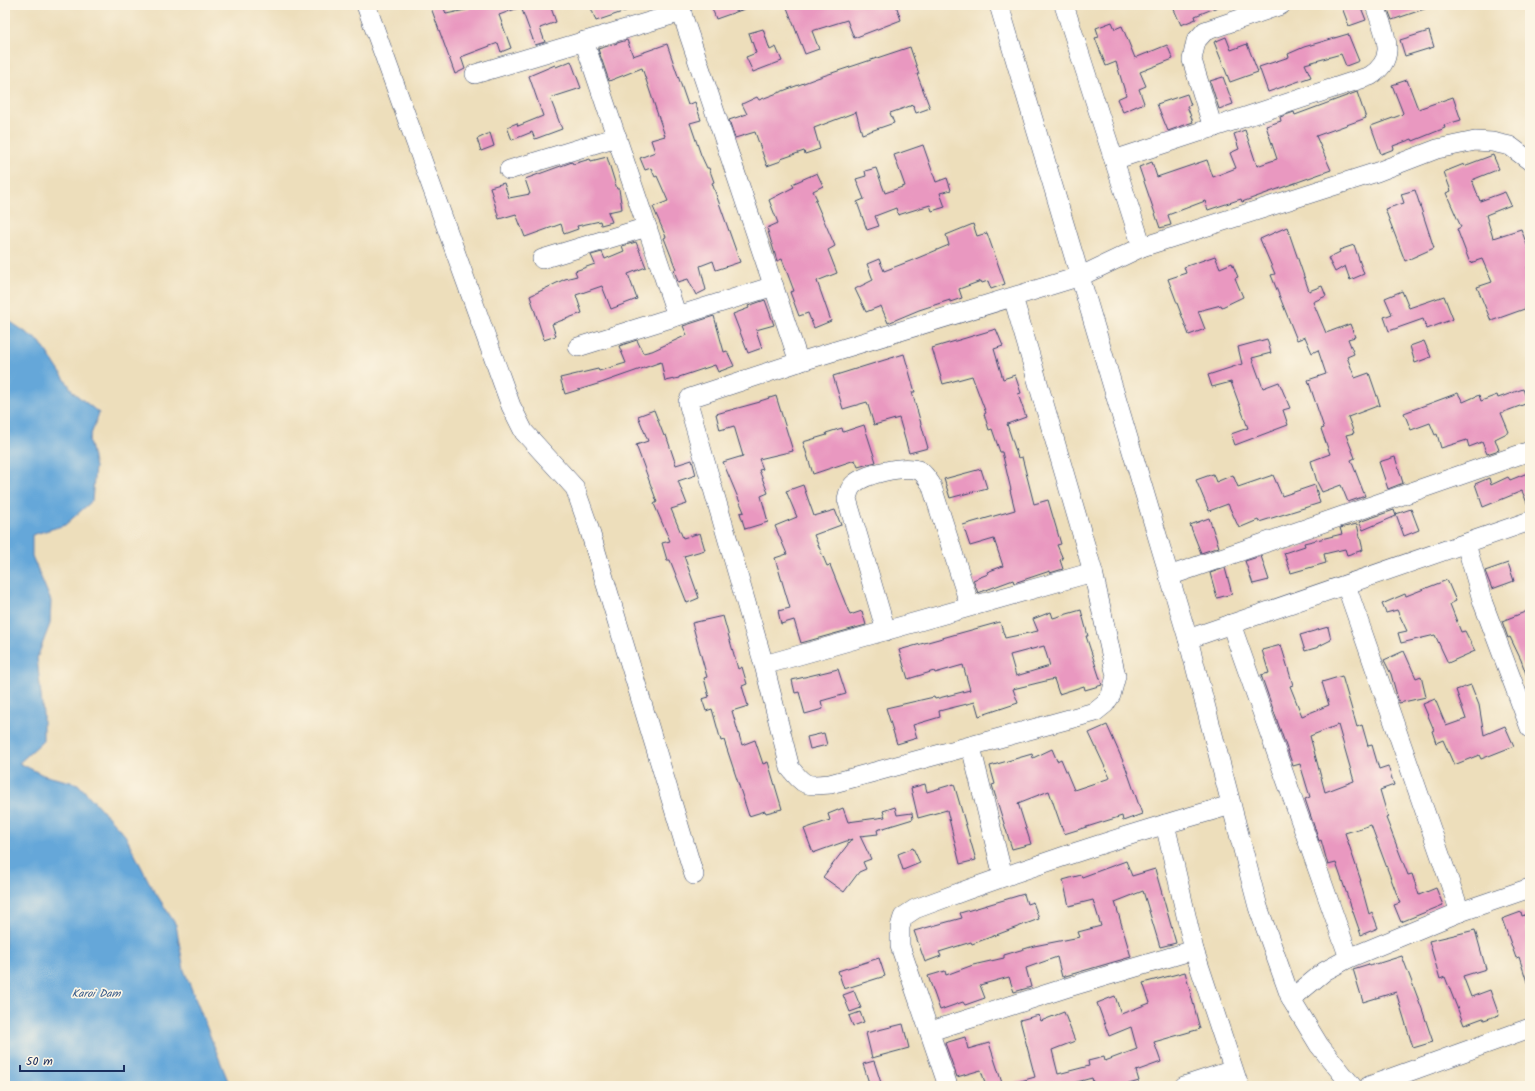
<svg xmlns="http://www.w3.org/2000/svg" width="1535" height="1091" viewBox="0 0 1535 1091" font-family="Kalam,sans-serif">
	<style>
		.water { fill: #65a7d9; stroke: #406b9c }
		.building { fill: #e998c0; fill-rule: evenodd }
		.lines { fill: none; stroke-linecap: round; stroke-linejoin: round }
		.minor-casing { stroke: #3a496c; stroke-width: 20 }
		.minor { stroke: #fff; stroke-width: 19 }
		.labels { text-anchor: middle; stroke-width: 3.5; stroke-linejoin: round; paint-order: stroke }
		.water-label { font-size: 11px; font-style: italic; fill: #355989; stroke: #fcf5e5 }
	</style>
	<rect width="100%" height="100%" fill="#fcf5e5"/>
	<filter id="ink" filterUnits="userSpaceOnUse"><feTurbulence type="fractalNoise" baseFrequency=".025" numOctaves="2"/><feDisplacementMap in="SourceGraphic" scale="8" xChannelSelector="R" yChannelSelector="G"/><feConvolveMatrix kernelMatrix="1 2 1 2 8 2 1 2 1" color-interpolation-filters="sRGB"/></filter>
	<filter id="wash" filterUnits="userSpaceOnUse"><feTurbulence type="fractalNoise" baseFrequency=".012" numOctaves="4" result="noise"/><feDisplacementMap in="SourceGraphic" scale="16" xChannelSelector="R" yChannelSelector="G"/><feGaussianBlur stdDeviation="0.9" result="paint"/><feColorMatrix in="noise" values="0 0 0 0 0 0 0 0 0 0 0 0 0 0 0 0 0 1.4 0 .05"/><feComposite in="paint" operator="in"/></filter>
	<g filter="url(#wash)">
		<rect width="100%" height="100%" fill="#eddebb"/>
		<!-- water -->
		<polygon class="water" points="5,318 40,342 74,393 99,413 89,440 95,467 92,501 65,525 32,535 32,556 51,601 50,624 37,658 43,714 43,741 19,763 43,775 78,784 125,835 150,884 176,925 184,970 230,1086 5,1086"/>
		<g id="blocks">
			<!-- building -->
			<g class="building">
				<polygon points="430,5 443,5 446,14 470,9 468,5 550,5 556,22 540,28 545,42 535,45 521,7 499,15 511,48 501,52 498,43 461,57 465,69 455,74"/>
				<polygon points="590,5 637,5 637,7 596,21"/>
				<polygon points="711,5 750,5 750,7 716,19"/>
				<polygon points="786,5 896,5 901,20 854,38 847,20 812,31 819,49 805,54"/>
				<polygon points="1172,5 1220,5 1220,6 1195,16 1196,19 1181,25"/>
				<polygon points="1341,5 1360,5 1366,20 1349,26"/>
				<polygon points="1393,5 1430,5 1430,7 1392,20 1387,7"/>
				<polygon points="1112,22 1115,29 1122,26 1135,58 1167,45 1173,59 1140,72 1146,86 1139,89 1144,103 1123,112 1117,99 1126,95 1116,62 1106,66 1095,38 1099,37 1096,28"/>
				<polygon points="763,29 770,50 776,47 782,61 753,72 746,57 756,53 749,33"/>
				<polygon points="1429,31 1434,47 1405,56 1400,40"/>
				<polygon points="1348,34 1359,61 1346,66 1341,54 1305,64 1311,77 1268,92 1259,67 1289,57 1288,54 1304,47"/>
				<polygon points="1226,37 1231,50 1247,44 1258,72 1230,82 1214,42"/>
				<polygon points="627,40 633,56 667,44 688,105 695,102 701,120 690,123 701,155 707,168 709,168 714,182 712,183 740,262 716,270 713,261 700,266 706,290 696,295 688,279 678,282 674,270 676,269 664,238 666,237 653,207 668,201 657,176 655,177 651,168 645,170 640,158 655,152 651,140 665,136 642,68 609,81 598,49"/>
				<polygon points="910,47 919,74 917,74 930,108 916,113 913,105 890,113 894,123 862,134 856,112 814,128 820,149 805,154 804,151 781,159 781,161 767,166 755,132 735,138 729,120 747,114 742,104 757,97 759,100 817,78"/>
				<polygon points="571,61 581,88 550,98 562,129 535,139 532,132 512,140 507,127 517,123 518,126 543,116 529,76 555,65 556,67"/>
				<polygon points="1223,77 1233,104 1219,109 1210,81"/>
				<polygon points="1407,80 1418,109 1453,97 1461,120 1444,125 1445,128 1413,141 1412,139 1393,146 1394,149 1381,154 1371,126 1401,115 1403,113 1392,85"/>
				<polygon points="1357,92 1366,118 1316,136 1331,170 1242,202 1241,199 1208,210 1205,201 1168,215 1171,225 1160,228 1139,167 1152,162 1157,177 1207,160 1213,177 1236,168 1230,153 1239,149 1234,134 1245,130 1257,166 1277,159 1266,126 1281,121 1280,117 1294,112 1295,115"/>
				<polygon points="1187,94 1191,105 1187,106 1193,122 1168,131 1157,104"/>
				<polygon points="490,133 494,146 481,151 477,139"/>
				<polygon points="923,145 936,182 947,178 951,190 940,193 945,207 932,211 930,205 898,215 896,208 875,216 879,226 867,230 857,202 864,199 856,179 866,176 865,171 876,168 885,193 905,186 894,155"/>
				<polygon points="1493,155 1499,169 1472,180 1480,201 1505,192 1511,205 1486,215 1493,238 1521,229 1530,253 1530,266 1527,267 1530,278 1530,307 1491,321 1477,287 1492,282 1482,259 1470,263 1457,229 1461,227 1446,193 1451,191 1444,172 1464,164 1464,166"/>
				<polygon points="607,157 617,189 619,189 622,209 608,212 612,222 601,225 600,221 577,226 578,229 564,234 561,224 525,237 516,214 499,219 490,187 504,183 509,198 530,194 525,179 572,162 573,164 590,159 591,161"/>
				<polygon points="817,173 823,186 813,191 817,199 815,200 835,246 828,250 837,273 817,281 831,321 814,328 808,313 799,316 790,292 794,291 782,259 777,261 767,228 778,223 769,200 794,187 792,184"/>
				<polygon points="1415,190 1434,248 1405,261 1385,209 1404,203 1401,194"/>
				<polygon points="973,224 977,236 987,233 1005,284 991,289 988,281 982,283 981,281 959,289 962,298 950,302 950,300 919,310 888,323 881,306 866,312 855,289 873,280 867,264 879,259 884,271 913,260 949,245 946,235"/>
				<polygon points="1287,227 1309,291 1322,286 1326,296 1313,302 1326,333 1350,324 1355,337 1348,339 1354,354 1347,357 1355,378 1369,373 1380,405 1348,417 1354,433 1346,435 1355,458 1351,460 1365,496 1348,502 1341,485 1322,492 1317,482 1311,461 1330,454 1321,429 1324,428 1308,380 1326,374 1318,350 1312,353 1305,337 1297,340 1271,275 1275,274 1260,239"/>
				<polygon points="636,242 646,267 628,274 637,299 611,309 602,286 576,295 582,313 552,324 556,336 544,340 530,296 565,279 577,276 575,271 595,264 591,255 602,252 605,259 624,251 622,246"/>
				<polygon points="1354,245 1364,274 1350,280 1345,266 1335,272 1328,258 1340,252 1339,250"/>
				<polygon points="1215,256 1220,268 1232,263 1238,277 1235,278 1243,297 1222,307 1221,305 1198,311 1205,329 1189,335 1168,279 1186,273 1184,267"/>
				<polygon points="1402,291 1409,308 1444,296 1453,319 1427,329 1423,319 1389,331 1384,317 1392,314 1385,298"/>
				<polygon points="765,300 774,325 756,330 762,348 748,353 733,314 749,308 748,306"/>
				<polygon points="714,316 724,352 727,351 734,366 718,372 715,365 679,377 679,378 665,381 661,362 601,383 565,394 560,378 598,369 599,371 626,363 619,346 637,340 643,353 652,351 687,335 683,326"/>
				<polygon points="996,329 1003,346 994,349 1003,379 1015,375 1021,393 1018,394 1026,417 1007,424 1018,458 1022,457 1034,504 1048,500 1061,544 1057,545 1063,559 1060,560 1063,569 1050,573 1050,571 1014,583 1013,580 978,593 973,580 988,574 987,572 1003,566 994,539 970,546 963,525 1015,510 1010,490 1011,490 1002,452 1000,452 992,429 989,430 984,414 986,413 972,376 943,384 932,348"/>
				<polygon points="1267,339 1271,353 1252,358 1263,388 1279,382 1290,408 1283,410 1288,425 1235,445 1231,434 1248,428 1231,382 1212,387 1208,375 1242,364 1238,347"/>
				<polygon points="1424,341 1431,357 1415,363 1410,346"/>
				<polygon points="904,354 915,392 912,392 928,448 909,453 899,418 874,425 867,402 843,409 833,376"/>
				<polygon points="1523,389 1528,403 1501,413 1509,432 1495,439 1499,450 1487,454 1482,442 1469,447 1467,440 1441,448 1437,434 1435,435 1430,423 1411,430 1404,413 1458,393 1463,402 1479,395 1481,401 1497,395 1498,398"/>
				<polygon points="776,396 793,451 759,459 763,469 759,470 768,493 761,496 768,522 745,529 740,513 744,512 723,462 743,456 734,426 720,430 716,414 760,402 760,401"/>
				<polygon points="654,410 664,436 666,435 676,465 692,460 696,475 678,481 687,504 671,509 683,538 700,533 705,550 684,556 699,598 687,603 670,560 667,560 662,543 670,541 654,504 657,502 636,445 648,441 638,416"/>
				<polygon points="864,425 876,462 858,467 855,460 813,474 803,442 827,435 826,433 842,428 843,432"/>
				<polygon points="1395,457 1403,483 1388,489 1379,462"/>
				<polygon points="981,469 987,488 950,498 944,479"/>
				<polygon points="1530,472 1530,510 1522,491 1483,507 1475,484 1489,478 1491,485 1508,477 1510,480"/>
				<polygon points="1213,474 1216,482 1233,475 1238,487 1273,475 1282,496 1315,485 1320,503 1259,522 1258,520 1239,528 1228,504 1209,511 1196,480"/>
				<polygon points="803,485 814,516 835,510 841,525 814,535 827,566 830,565 850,615 862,611 866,625 801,643 794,620 781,624 778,611 790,608 775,558 787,554 775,526 797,517 786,491"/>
				<polygon points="1411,509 1419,530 1404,536 1396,514"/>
				<polygon points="1394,510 1396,516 1363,530 1359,522"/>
				<polygon points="1209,518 1219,547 1201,553 1190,525"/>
				<polygon points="1357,524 1363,550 1347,555 1345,549 1324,554 1326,563 1291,573 1284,553 1305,546 1304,543 1342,534 1340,528"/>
				<polygon points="1261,556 1269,580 1253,584 1245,561"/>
				<polygon points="1508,563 1514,581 1492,589 1485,571"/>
				<polygon points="1225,568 1232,594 1217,598 1210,573"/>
				<polygon points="1447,580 1456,601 1450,604 1461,632 1465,631 1475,651 1448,663 1435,635 1401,643 1398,633 1407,631 1397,610 1386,613 1382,604 1405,594 1406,596"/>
				<path d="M1081,610l7,26h-2l16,49 -17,5 -1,-4 -25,8 -5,-15 -41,10 5,14 -39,13 -4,-14 -36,9 1,6 -27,8 4,13 -20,6 -11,-36 48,-11 1,2 35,-9 -7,-25 -28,8 -1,-2 -26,8 -9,-29 101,-28 5,16 33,-7 -5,-12 18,-7 2,6zM1044,646l6,20 -34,10 -6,-21z"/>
				<polygon points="1530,610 1530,681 1529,682 1521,660 1510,637 1508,638 1502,621"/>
				<polygon points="723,616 738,669 742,667 747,684 742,686 748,706 732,711 742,745 755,740 763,764 768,762 782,809 766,813 765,811 749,816 724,740 721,741 712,709 706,711 702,699 709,697 704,678 707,677 692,623"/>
				<polygon points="1328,627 1331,640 1319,646 1319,647 1305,651 1300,635"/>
				<path d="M1281,645l12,40 -3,1 12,30 27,-11 -7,-23 20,-6 15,51 5,-2 6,21 4,-1 7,24 9,-3 6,19 -14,5 8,27 -2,1 22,57 4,-1 7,21 17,-7 7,17 -42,17 -7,-17 6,-2 -29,-78 -26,8 16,48h-1l9,33 3,-2 6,16 -17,7 -25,-72 -8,2 -7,-25 -2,1 -14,-42 5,-2 -10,-33 -7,2 -32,-91 8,-2 -7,-23zM1338,725l16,56 -29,11 -15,-56z"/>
				<polygon points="1404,651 1416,678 1421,676 1426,697 1399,703 1391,674 1384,660"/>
				<polygon points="838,669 846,694 821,701 823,709 805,714 799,692 795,693 792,680"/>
				<polygon points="1471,685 1479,705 1484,735 1505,726 1514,746 1481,759 1479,755 1454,765 1443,740 1436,743 1432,731 1434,730 1423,704 1435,699 1446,726 1466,719 1456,690"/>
				<polygon points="1107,725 1126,768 1142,814 1123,821 1122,816 1064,834 1049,791 1018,803 1031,844 1012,849 992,785 995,784 990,766 1032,754 1033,758 1052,749 1057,761 1061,759 1074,790 1110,778 1089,733"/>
				<polygon points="824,733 827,745 810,749 807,737"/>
				<polygon points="925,784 927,792 954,784 976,860 960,864 947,810 918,818 911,788"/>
				<polygon points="895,807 897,815 912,813 913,819 877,830 878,834 860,836 871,859 863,862 866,869 859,872 844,892 823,877 852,839 813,853 804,829 830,820 828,814 843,808 848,822 885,817 883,811"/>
				<polygon points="913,848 920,863 903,870 898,854"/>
				<polygon points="1126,861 1132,876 1155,869 1176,943 1160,947 1143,891 1115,902 1131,957 1062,977 1057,957 1026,968 1031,987 1014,992 1009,977 980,985 985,998 965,1005 963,1002 940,1010 928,976 945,971 946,975 973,965 1004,958 1004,955 1034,946 1080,937 1078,932 1101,926 1093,900 1069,906 1063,880 1081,875 1082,877"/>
				<polygon points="1024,894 1027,904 1033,902 1039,919 972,944 971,942 939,952 941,956 925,962 914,931 962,918 960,913"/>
				<polygon points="1521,912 1522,916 1530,913 1530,926 1526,928 1530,940 1530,985 1528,985 1519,957 1516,958 1502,919"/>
				<polygon points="1475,930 1486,969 1463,976 1471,997 1490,990 1499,1015 1484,1020 1483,1018 1464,1025 1445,977 1440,979 1429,941"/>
				<polygon points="1402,956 1422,1009 1433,1042 1413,1048 1396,992 1363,1002 1353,969 1369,964 1370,966"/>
				<polygon points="879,958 885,976 844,989 838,971"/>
				<polygon points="1185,972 1200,1029 1154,1042 1161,1062 1136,1071 1139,1081 1122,1086 1094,1086 1092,1078 1062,1086 1015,1086 1014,1083 1035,1077 1020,1020 1039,1015 1041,1021 1064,1012 1075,1041 1052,1050 1058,1074 1089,1066 1088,1061 1104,1057 1105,1061 1137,1049 1131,1027 1109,1036 1097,1003 1115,996 1121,1014 1150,1003 1143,983"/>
				<polygon points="854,991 861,1008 850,1012 843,995"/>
				<polygon points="860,1012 864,1022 853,1026 849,1016"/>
				<polygon points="903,1024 909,1048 872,1058 866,1033"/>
				<polygon points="965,1037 968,1049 989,1043 1003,1086 986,1086 981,1070 957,1077 945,1043"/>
				<polygon points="874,1061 882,1086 870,1086 863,1064"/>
			</g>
		</g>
	</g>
	<g filter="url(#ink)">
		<use href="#blocks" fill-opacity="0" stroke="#3a496c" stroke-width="1"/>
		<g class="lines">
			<defs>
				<g id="minor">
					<polyline points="366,5 511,406 524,432 575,488 588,525 694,875"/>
					<polyline points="679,5 799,362"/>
					<polyline points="999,5 1188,639 1258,907 1291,999 1319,1045 1352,1086"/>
					<polyline points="1064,5 1142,247"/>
					<polyline points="584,41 677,316"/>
					<polyline points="475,74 682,12"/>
					<polyline points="1213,128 1192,60 1196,41 1205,31 1281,5"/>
					<path d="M1114,160l256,-84c30,-19 13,-44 5,-71"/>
					<polyline points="509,170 617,137"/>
					<polyline points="542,259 647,227"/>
					<path d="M1013,297l80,275 23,104 -5,19 -6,9 -10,8 -265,72c-24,2 -25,3 -40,-16l-26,-103 -75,-259 -1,-4 2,-4 109,-36 282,-86 61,-29 235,-75 60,-23 38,-8 17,1 18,4 20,15"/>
					<polyline points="578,347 774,286"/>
					<polyline points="1466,544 1483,603 1530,728"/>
					<polyline points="1169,576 1530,451"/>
					<polyline points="1346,585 1460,912"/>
					<polyline points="1231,624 1349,958"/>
					<path d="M886,631l-39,-132c1,-5 2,-10 6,-14 11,-11 50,-20 65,-15 6,2 9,9 13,14l39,122"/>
					<polyline points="1188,639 1530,521"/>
					<polyline points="764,665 1093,572"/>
					<polyline points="971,747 1003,876"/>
					<polyline points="1165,824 1194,950 1239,1086"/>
					<polyline points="1291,999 1325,971 1349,958 1460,912 1530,888"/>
					<polyline points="931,1031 1069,987 1194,950"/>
					<path d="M948,1086l-48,-140v-19l3,-10 12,-8c104,-39 209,-74 316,-104"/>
					<polyline points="1184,1086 1233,1070"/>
					<polyline points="1369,1086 1530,1028"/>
				</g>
			</defs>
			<!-- minor casing -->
			<use href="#minor" class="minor-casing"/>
			<!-- minor -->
			<use href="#minor" class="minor"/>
		</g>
	</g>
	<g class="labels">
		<!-- water labels -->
		<g class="water-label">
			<text x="96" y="997">Karoi Dam</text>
		</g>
	</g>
	<!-- margin -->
	<rect width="1535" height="1091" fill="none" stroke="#fcf5e5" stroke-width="20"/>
	<!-- scale -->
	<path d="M20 1065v6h104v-6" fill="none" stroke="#1b2f5e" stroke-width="2"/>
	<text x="26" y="1065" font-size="12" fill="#1b2f5e" stroke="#fcf5e5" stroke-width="3" paint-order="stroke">50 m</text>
</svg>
